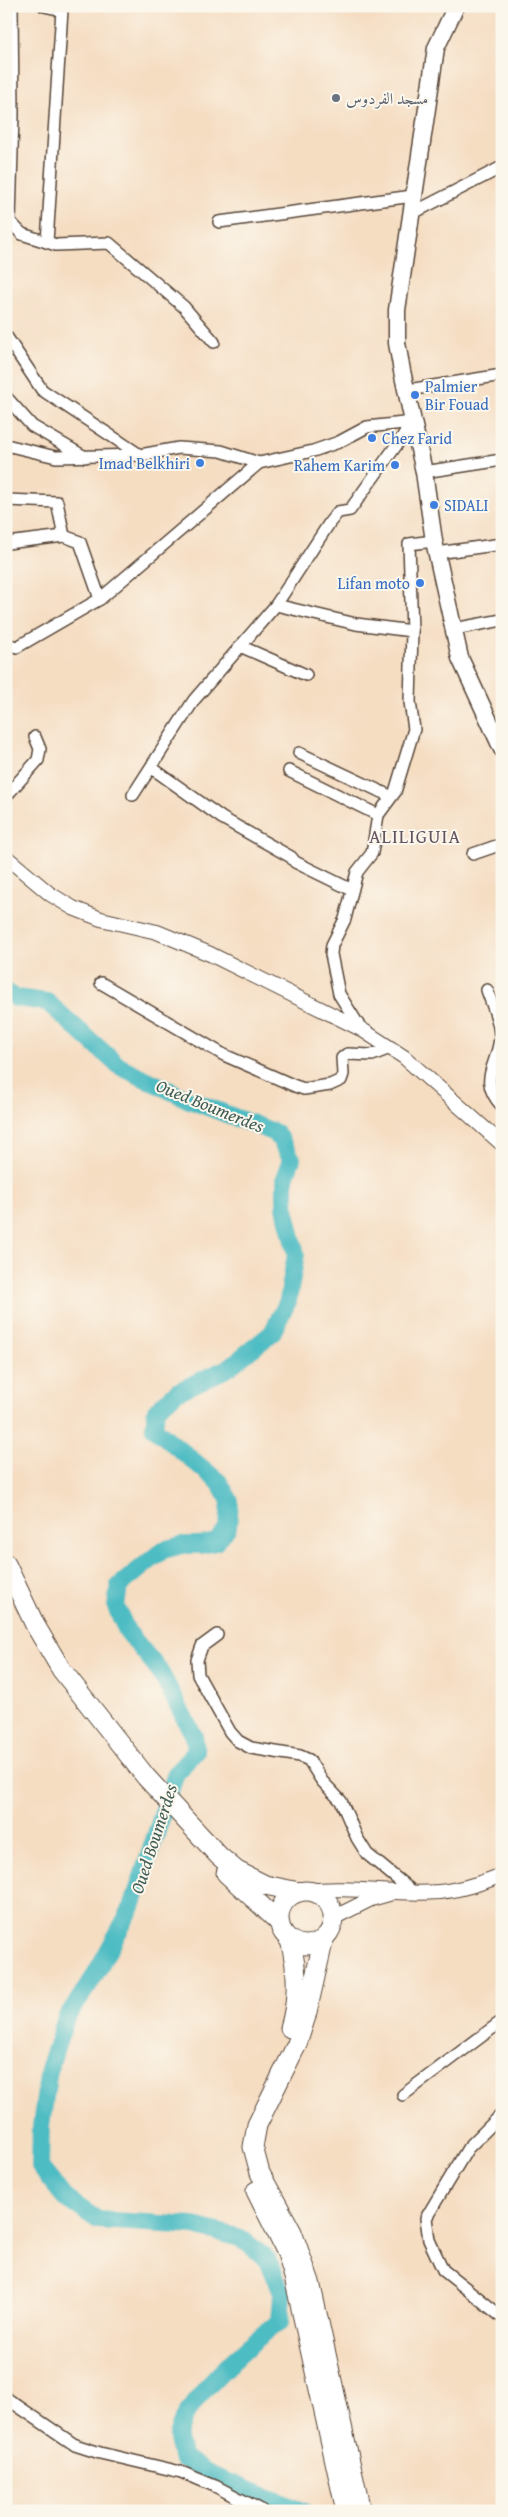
<svg xmlns="http://www.w3.org/2000/svg" width="508" height="2517" viewBox="0 0 508 2517" font-family="'Gentium Book Plus',Amiri,serif">
	<style>
		.lines { fill: none; stroke-linecap: round; stroke-linejoin: round }
		.river { stroke: #4dbcc3; stroke-width: 18 }
		.minor-casing { stroke: #574537; stroke-width: 14 }
		.tertiary-casing { stroke: #574537; stroke-width: 16 }
		.secondary-casing { stroke: #574537; stroke-width: 19 }
		.trunk-casing { stroke: #574537; stroke-width: 21 }
		.minor { stroke: #fff; stroke-width: 11 }
		.tertiary { stroke: #fff; stroke-width: 14 }
		.secondary { stroke: #fff; stroke-width: 16 }
		.trunk { stroke: #fff; stroke-width: 19 }
		.worship-dot { fill: #6b7280; stroke: #fbf7ec; stroke-width: 2 }
		.shop-dot { fill: #3f7fe0; stroke: #fbf7ec; stroke-width: 2 }
		.labels { text-anchor: middle; stroke-width: 4; stroke-linejoin: round; paint-order: stroke }
		.worship-label { font-size: 16px; fill: #5b616d; stroke: #fbf7ec; text-anchor: start }
		.shop-label { font-size: 16px; fill: #366cbe; stroke: #fbf7ec; text-anchor: start }
		.water-label { font-size: 18px; font-style: italic; fill: #415d58; stroke: #fbf7ec }
		.quarter-label { font-size: 19px; letter-spacing: 1px; fill: #645460; stroke: #fbf7ec }
	</style>
	<rect width="100%" height="100%" fill="#fbf7ec"/>
	<filter id="ink" filterUnits="userSpaceOnUse"><feTurbulence type="fractalNoise" baseFrequency=".02" numOctaves="2"/><feDisplacementMap in="SourceGraphic" scale="10" xChannelSelector="R" yChannelSelector="G"/><feConvolveMatrix kernelMatrix="1 2 1 2 8 2 1 2 1" color-interpolation-filters="sRGB"/></filter>
	<filter id="wash" filterUnits="userSpaceOnUse"><feTurbulence type="fractalNoise" baseFrequency=".0096" numOctaves="4" result="noise"/><feDisplacementMap in="SourceGraphic" scale="20" xChannelSelector="R" yChannelSelector="G"/><feGaussianBlur stdDeviation="1.12" result="paint"/><feColorMatrix in="noise" values="0 0 0 0 0 0 0 0 0 0 0 0 0 0 0 0 0 1.4 0 .05"/><feComposite in="paint" operator="in"/></filter>
	<g filter="url(#wash)">
		<rect width="100%" height="100%" fill="#f5ddc2"/>
		<g class="lines">
			<!-- river -->
			<path class="river" d="M6,992l10,6 31,4 72,64 68,33 89,34 16,26 -7,19v30l11,46 -8,47 -16,32 -44,35 -51,24 -21,18 -2,18 65,54 11,19 -2,26 -12,15 -15,3h-19l-19,5 -44,36 -3,21 11,24 32,39 35,66 2,15 -20,22 -44,134 -40,73 -26,38 -17,51 -8,57 -1,41 24,30 34,23 96,6 47,12 27,22 14,33 -2,29c-29,19 -96,79 -103,114 -1,6 4,16 5,22l33,19 88,34"/>
		</g>
	</g>
	<g filter="url(#ink)">
		<g class="lines">
			<defs>
				<g id="minor">
					<polyline points="411,214 502,167"/>
					<polyline points="6,218 22,234 47,242 62,10 44,6"/>
					<polyline points="219,222 413,196"/>
					<polyline points="6,223 10,221 13,114 12,6"/>
					<polyline points="47,242 56,245 109,243 184,307 214,342"/>
					<polyline points="6,336 42,390 140,455"/>
					<polyline points="408,390 502,375"/>
					<polyline points="6,397 32,426 85,457"/>
					<polyline points="6,445 56,457 140,455 179,448 221,451 259,463 313,451 339,442 367,427 413,422"/>
					<polyline points="424,472 502,460"/>
					<polyline points="6,500 57,502 64,536 80,542 100,599"/>
					<polyline points="7,543 64,536"/>
					<polyline points="437,553 502,544"/>
					<polyline points="276,605 356,624 412,631"/>
					<polyline points="454,629 502,620"/>
					<polyline points="6,644 17,647 100,599 259,463"/>
					<polyline points="240,646 306,675"/>
					<polyline points="299,753 390,796"/>
					<polyline points="152,768 222,818 291,857 295,862 352,890"/>
					<polyline points="289,771 378,815"/>
					<polyline points="133,795 194,700 276,605 330,522 338,512 350,510 413,422"/>
					<polyline points="6,796 38,760 40,749 35,737"/>
					<polyline points="473,854 502,844"/>
					<polyline points="101,983 224,1055 295,1086 304,1089 330,1085 341,1080 343,1074 342,1058 347,1054 372,1055 390,1048"/>
					<path d="M487,990c5,15 13,31 13,46 -1,30 -24,42 2,70"/>
					<polyline points="361,1029 339,994 331,954 332,945 345,919 357,872 372,853 378,815 395,792 414,729 410,702 412,631 409,544 434,541"/>
					<polyline points="217,1635 202,1646 197,1660 198,1675 230,1732 238,1741 251,1748 300,1756 309,1760 322,1781 341,1801 357,1838 367,1854 413,1892"/>
					<polyline points="403,2095 502,2021"/>
					<polyline points="502,2114 468,2148 426,2218 429,2240 443,2270 502,2317"/>
					<polyline points="6,2398 75,2445 100,2453 181,2472 215,2486 263,2511"/>
				</g>
				<g id="tertiary">
					<polyline points="6,857 50,894 73,908 101,919 157,932 210,954 361,1029 404,1057 502,1144"/>
					<path d="M307,1891c45,-6 88,5 132,1 21,-2 43,-9 63,-17"/>
					<polyline points="333,1918 371,1899 389,1894"/>
				</g>
				<polyline id="secondary" points="456,6 436,48 397,310 397,343 402,371 424,472 434,541 460,658 502,749"/>
				<g id="trunk">
					<polyline points="6,1564 35,1625 61,1669 146,1777 219,1856 237,1871 265,1885 299,1892"/>
					<polyline points="226,1873 279,1922"/>
					<circle cx="306" cy="1918" r="27"/>
					<polyline points="324,1938 306,2016 297,2044 257,2125 253,2147 260,2173 292,2232 310,2282 361,2511"/>
					<path d="M290,2028c9,-30 8,-58 0,-88"/>
					<polyline points="256,2191 287,2253 294,2277 346,2511"/>
				</g>
			</defs>
			<!-- minor casing -->
			<use href="#minor" class="minor-casing"/>
			<!-- tertiary casing -->
			<use href="#tertiary" class="tertiary-casing"/>
			<!-- secondary casing -->
			<use href="#secondary" class="secondary-casing"/>
			<!-- trunk casing -->
			<use href="#trunk" class="trunk-casing"/>
			<!-- minor -->
			<use href="#minor" class="minor"/>
			<!-- tertiary -->
			<use href="#tertiary" class="tertiary"/>
			<!-- secondary -->
			<use href="#secondary" class="secondary"/>
			<!-- trunk -->
			<use href="#trunk" class="trunk"/>
		</g>
	</g>
	<!-- markers -->
	<circle class="worship-dot" cx="336" cy="98" r="5"/>
	<g class="shop-dot">
		<circle cx="415" cy="395" r="5"/>
		<circle cx="372" cy="438" r="5"/>
		<circle cx="200" cy="463" r="5"/>
		<circle cx="395" cy="465" r="5"/>
		<circle cx="434" cy="505" r="5"/>
		<circle cx="420" cy="583" r="5"/>
	</g>
	<g class="labels">
		<!-- worship labels -->
		<g class="worship-label">
			<text x="346" y="104">مسجد الفردوس</text>
		</g>
		<!-- shop labels -->
		<g class="shop-label">
			<text x="425" y="392">Palmier<tspan x="425" dy="18">Bir Fouad</tspan></text>
			<text x="382" y="444">Chez Farid</text>
			<text x="190" y="469" text-anchor="end">Imad Belkhiri</text>
			<text x="385" y="471" text-anchor="end">Rahem Karim</text>
			<text x="444" y="511">SIDALI</text>
			<text x="410" y="589" text-anchor="end">Lifan moto</text>
		</g>
		<!-- water labels -->
		<g class="water-label">
			<text transform="translate(210 1106) rotate(22)" y="6">Oued Boumerdes</text>
			<text transform="translate(154 1839) rotate(-72)" y="6">Oued Boumerdes</text>
		</g>
		<!-- quarter labels -->
		<g class="quarter-label">
			<text x="415" y="843">ALILIGUIA</text>
		</g>
	</g>
	<!-- margin -->
	<rect width="508" height="2517" fill="none" stroke="#fbf7ec" stroke-width="25"/>
</svg>
